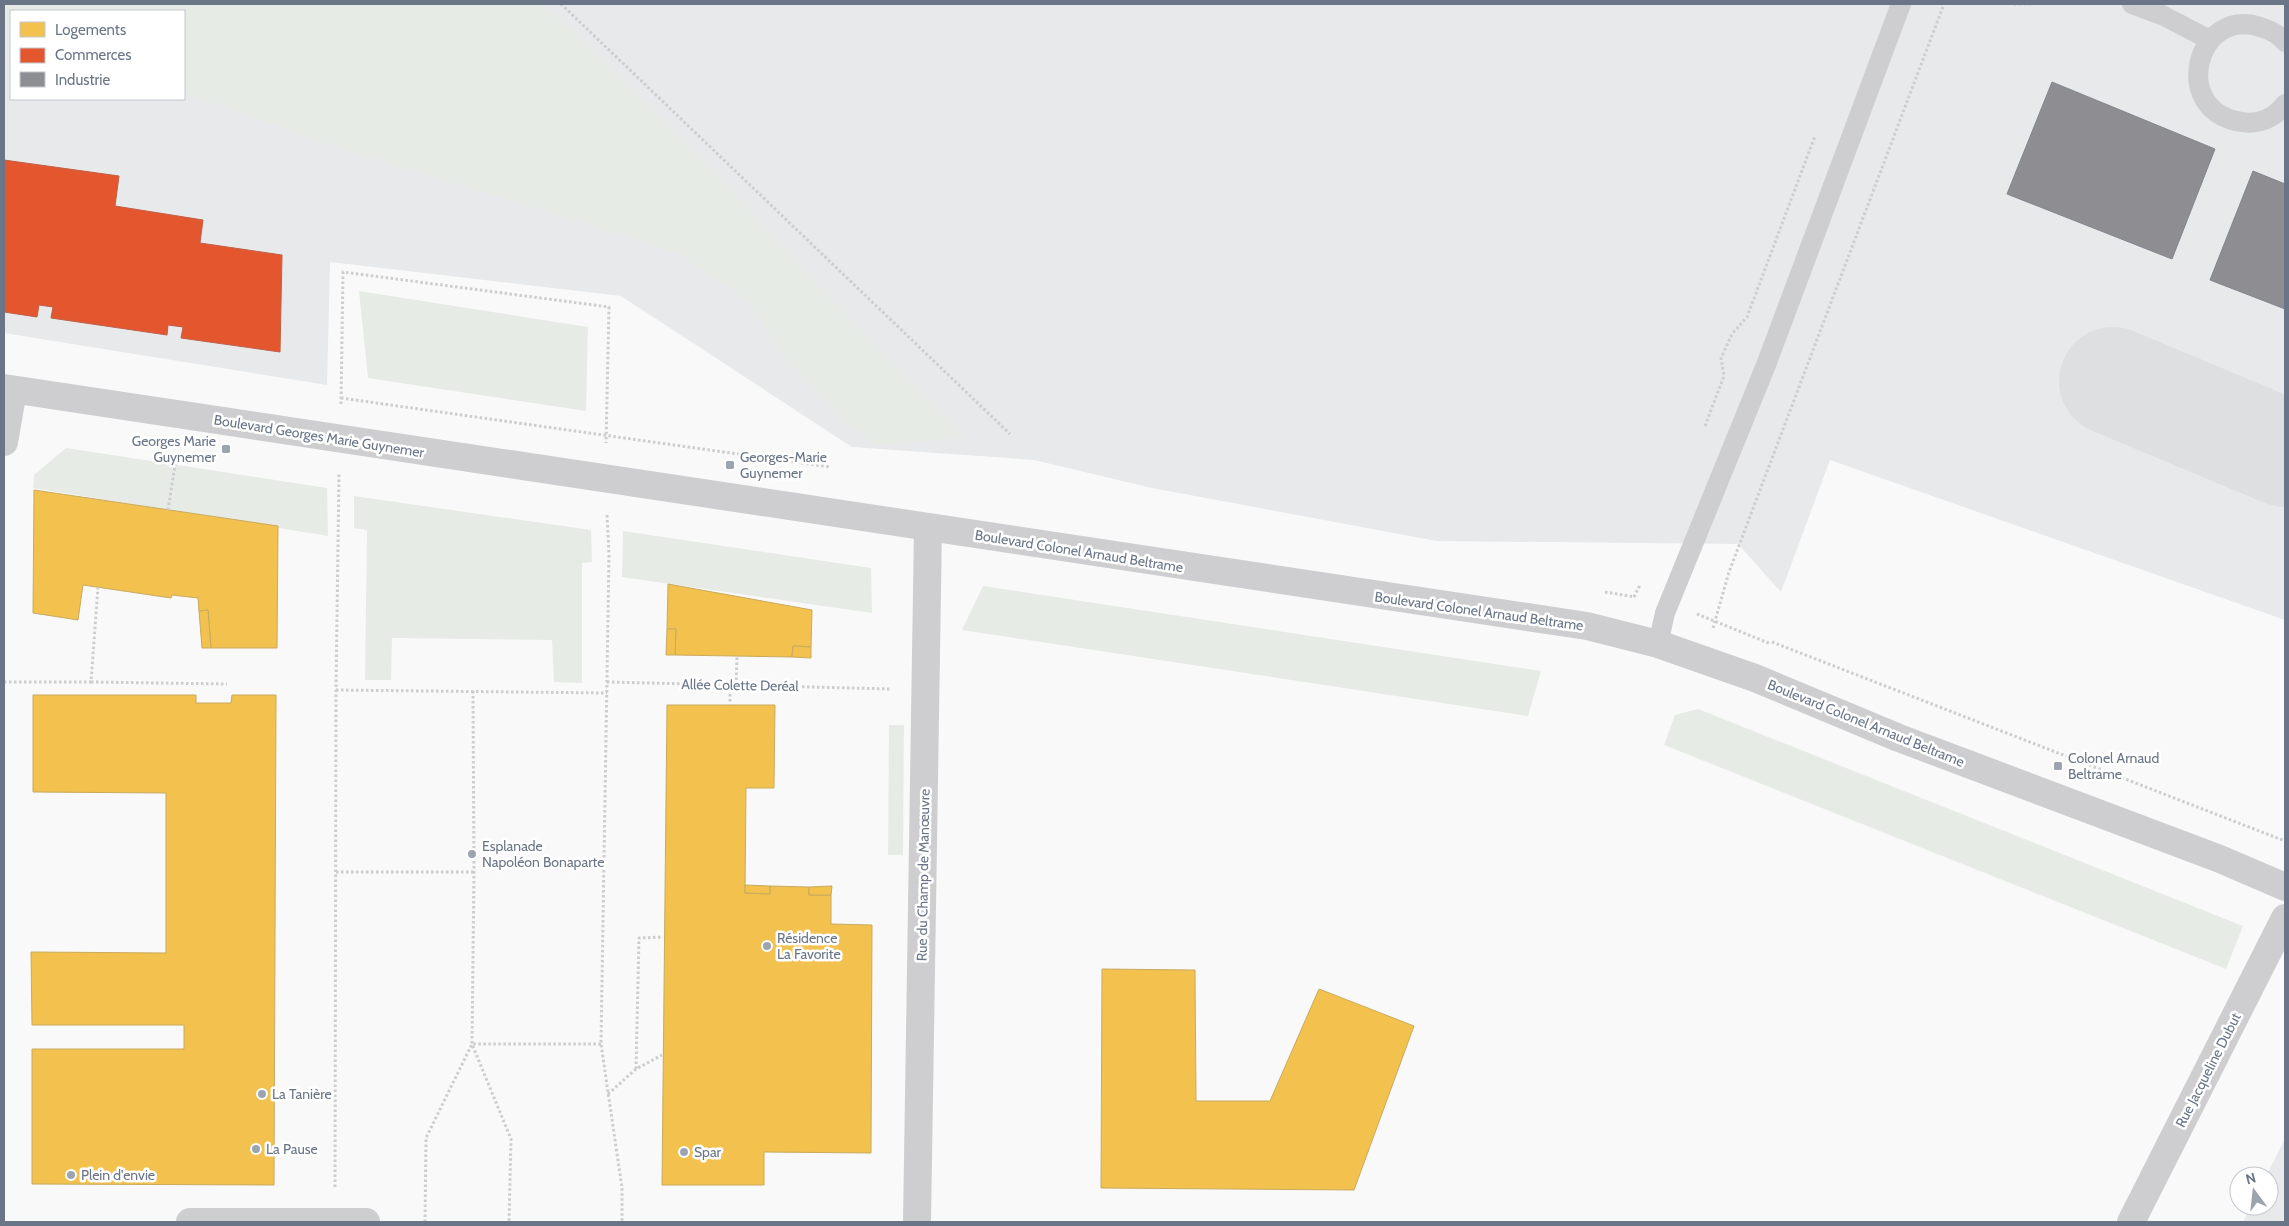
<svg xmlns="http://www.w3.org/2000/svg" width="2289" height="1226" viewBox="0 0 2289 1226" font-family="Cabin,sans-serif">
	<style>
		.built { fill: #e7e9ea; fill-rule: evenodd }
		.green { fill: #e7ebe6 }
		.homes { fill: #f2c14e; stroke: #c9aa5f }
		.shops { fill: #e4572e; stroke: #bf6049 }
		.industry { fill: #8d8d92; stroke: #82868f }
		.lines { fill: none; stroke-linecap: round; stroke-linejoin: round }
		.taxiway { stroke: #dedfe0; stroke-width: 108 }
		.path { stroke: #cccdce; stroke-width: 3; stroke-dasharray: 2.5 2.5; stroke-linecap: butt }
		.lane { stroke: #ceced0; stroke-width: 20 }
		.street { stroke: #ceced0; stroke-width: 28 }
		.poi-dot { fill: #9ca4b0; stroke: #fff; stroke-width: 2 }
		.labels { text-anchor: middle; stroke-width: 5; stroke-linejoin: round; paint-order: stroke }
		.street-label { font-size: 14px; fill: #6a7688; stroke: #fff }
		.poi-label { font-size: 14px; fill: #6a7688; stroke: #fff; text-anchor: start }
	</style>
	<rect width="100%" height="100%" fill="#f9f9f9"/>
	<!-- built -->
	<g class="built">
		<path d="M4,4h2281v616l-455,-160 -49,132 -43,-48 -301,-3 -285,-53 -118,-28 -182,-13 -231,-151 -291,-34 -3,123 -323,-52zM11,11h173v88h-173z"/>
		<polygon points="2285,1139 2285,1222 2243,1222 2251,1206 2269,1206 2269,1176 2266,1176"/>
	</g>
	<!-- green -->
	<g class="green">
		<polygon points="4,4 540,4 571,28 727,185 829,298 966,438 876,445 849,426 786,359 749,302 681,255 619,234 329,145 184,93 184,11 11,11 11,30 4,27"/>
		<polygon points="359,291 588,327 586,411 368,378"/>
		<polygon points="66,448 327,488 328,536 33,488 34,475"/>
		<polygon points="354,496 591,530 592,562 582,563 582,683 554,682 552,640 392,638 391,680 365,680 367,530 354,528"/>
		<polygon points="623,531 871,568 872,613 622,577"/>
		<polygon points="983,586 1541,671 1528,716 962,630"/>
		<polygon points="1698,709 2243,926 2226,969 1664,745 1675,715"/>
		<polygon points="889,725 904,725 903,855 888,855"/>
	</g>
	<!-- homes -->
	<g class="homes">
		<polygon points="34,490 278,526 277,648 211,648 208,610 199,611 198,598 172,595 171,598 83,585 78,620 33,613"/>
		<polygon points="668,584 812,610 811,647 793,646 792,657 675,655 676,629 667,629"/>
		<polygon points="208,610 211,648 202,648 199,611"/>
		<polygon points="667,629 676,629 675,655 666,655"/>
		<polygon points="793,646 811,647 811,658 792,657"/>
		<polygon points="33,695 196,695 196,703 231,703 232,695 276,695 274,1185 32,1184 32,1049 184,1049 184,1025 32,1025 31,952 166,953 166,793 33,792"/>
		<polygon points="667,705 775,705 774,788 746,788 745,893 770,894 770,886 809,887 809,895 831,895 831,924 872,925 871,1153 764,1152 764,1185 662,1185"/>
		<polygon points="745,885 770,886 770,894 745,893"/>
		<polygon points="832,886 831,895 809,895 809,887"/>
		<polygon points="1102,969 1195,970 1196,1101 1270,1101 1319,989 1414,1026 1354,1190 1101,1188"/>
	</g>
	<!-- shops -->
	<polygon class="shops" points="4,160 119,176 115,206 203,220 200,243 282,255 280,352 181,338 183,327 168,325 167,335 51,318 53,307 39,305 37,317 4,312"/>
	<!-- industry -->
	<g class="industry">
		<polygon points="2052,82 2215,149 2172,259 2007,194"/>
		<polygon points="2253,171 2285,184 2285,309 2210,280"/>
	</g>
	<g class="lines">
		<!-- taxiway -->
		<polyline class="taxiway" points="2113,381 2285,453"/>
		<!-- path -->
		<g class="path">
			<polyline points="561,4 1010,434"/>
			<polyline points="2014,4 2031,4"/>
			<polyline points="341,398 830,467"/>
			<polyline points="341,404 343,272 609,307 606,443"/>
			<polyline points="1705,426 1724,376 1721,358 1732,334 1747,317 1815,136"/>
			<polyline points="168,510 177,452"/>
			<polyline points="607,515 609,554 601,1044 622,1188 622,1222"/>
			<polyline points="1605,592 1635,597"/>
			<polyline points="1634,597 1640,585"/>
			<polyline points="1697,614 1771,644"/>
			<polyline points="1713,628 1729,572 1944,4"/>
			<polyline points="1772,642 2285,841"/>
			<polyline points="4,682 91,682 98,587"/>
			<polyline points="91,682 227,684"/>
			<polyline points="607,682 891,689"/>
			<polyline points="730,684 730,705"/>
			<polyline points="736,685 737,656"/>
			<polyline points="336,690 607,693"/>
			<polyline points="473,691 474,872 472,1044 511,1139 509,1222"/>
			<polyline points="336,872 474,872"/>
			<polyline points="636,1069 639,938 663,937"/>
			<polyline points="608,1094 636,1069 662,1055"/>
			<polyline points="335,1187 336,690 339,473"/>
			<polyline points="425,1222 426,1138 472,1044 601,1044"/>
		</g>
		<!-- lane -->
		<g class="lane">
			<polyline points="2132,4 2162,15 2210,40"/>
			<path d="M2285,42c-6,-8 -15,-12 -25,-15 -64,-21 -91,85 -18,95 16,3 33,-4 43,-18"/>
			<polyline points="1658,644 1665,613 1766,365 1901,4"/>
		</g>
		<!-- street -->
		<g class="street">
			<polyline points="4,388 1587,626 1658,644 1755,678 1899,738 2220,859 2285,887"/>
			<polyline points="4,442 13,390"/>
			<polyline points="190,1222 366,1222"/>
			<polyline points="917,1222 928,528"/>
			<polyline points="2131,1222 2285,918"/>
		</g>
	</g>
	<!-- markers -->
	<g class="poi-dot">
		<rect x="221" y="444" width="10" height="10" rx="2.5"/>
		<rect x="725" y="460" width="10" height="10" rx="2.5"/>
		<rect x="2053" y="761" width="10" height="10" rx="2.5"/>
		<circle cx="472" cy="854" r="5"/>
		<circle cx="767" cy="946" r="5"/>
		<circle cx="262" cy="1094" r="5"/>
		<circle cx="256" cy="1149" r="5"/>
		<circle cx="684" cy="1152" r="5"/>
		<circle cx="71" cy="1175" r="5"/>
	</g>
	<g class="labels">
		<!-- street labels -->
		<g class="street-label">
			<text transform="translate(319 436) rotate(9)" y="5">Boulevard Georges Marie Guynemer</text>
			<text transform="translate(1079 551) rotate(9)" y="5">Boulevard Colonel Arnaud Beltrame</text>
			<text transform="translate(1479 611) rotate(8)" y="5">Boulevard Colonel Arnaud Beltrame</text>
			<text transform="translate(740 685) rotate(1)" y="5">Allée Colette Deréal</text>
			<text transform="translate(1866 723) rotate(22)" y="5">Boulevard Colonel Arnaud Beltrame</text>
			<text transform="translate(923 875) rotate(-89)" y="5">Rue du Champ de Manœuvre</text>
			<text transform="translate(2208 1070) rotate(-63)" y="5">Rue Jacqueline Dubut</text>
		</g>
		<!-- poi labels -->
		<g class="poi-label">
			<text x="216" y="446" text-anchor="end">Georges Marie<tspan x="216" dy="16">Guynemer</tspan></text>
			<text x="740" y="462">Georges-Marie<tspan x="740" dy="16">Guynemer</tspan></text>
			<text x="2068" y="763">Colonel Arnaud<tspan x="2068" dy="16">Beltrame</tspan></text>
			<text x="482" y="851">Esplanade<tspan x="482" dy="16">Napoléon Bonaparte</tspan></text>
			<text x="777" y="943">Résidence<tspan x="777" dy="16">La Favorite</tspan></text>
			<text x="272" y="1099">La Tanière</text>
			<text x="266" y="1154">La Pause</text>
			<text x="694" y="1157">Spar</text>
			<text x="81" y="1180">Plein d'envie</text>
		</g>
	</g>
	<!-- border -->
	<rect width="2289" height="1226" fill="none" stroke="#6a7688" stroke-width="10"/>
	<!-- legend -->
	<rect x="10" y="10" width="175" height="90" fill="#ffffff" stroke="#c3c8cf"/>
	<rect x="20" y="22" width="25" height="15" fill="#f2c14e" stroke="#c3c8cf"/>
	<text x="55" y="35" font-size="15" fill="#6a7688">Logements</text>
	<rect x="20" y="48" width="25" height="15" fill="#e4572e" stroke="#c3c8cf"/>
	<text x="55" y="60" font-size="15" fill="#6a7688">Commerces</text>
	<rect x="20" y="72" width="25" height="15" fill="#8d8d92" stroke="#c3c8cf"/>
	<text x="55" y="85" font-size="15" fill="#6a7688">Industrie</text>
	<!-- north arrow -->
	<g transform="translate(2254 1191) rotate(345)"><circle r="24" fill="#ffffff" stroke="#c3c8cf"/>
	<path d="M0-4L9 19L0 12L-9 19Z" fill="#9ca4b0"/>
	<text y="-8" font-size="14" font-weight="bold" text-anchor="middle" fill="#6a7688">N</text>
	</g>
</svg>
